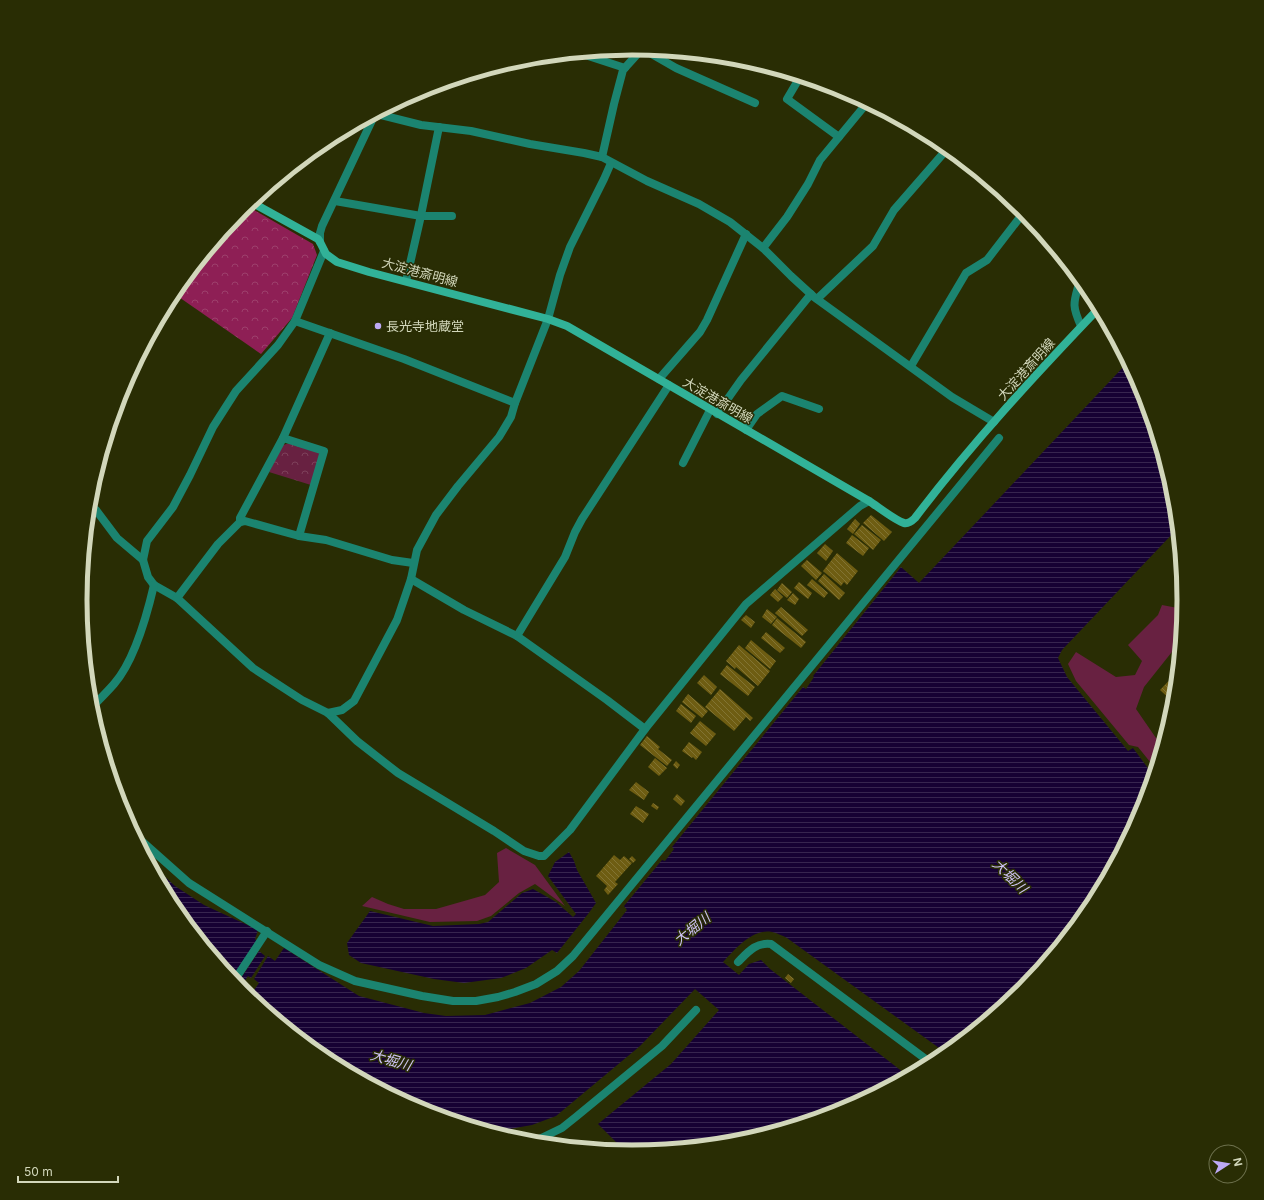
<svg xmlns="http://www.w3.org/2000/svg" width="1264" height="1200" viewBox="0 0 1264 1200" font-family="Inter,'Noto Sans JP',sans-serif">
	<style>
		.grass { fill: #682141 }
		.forest { fill: url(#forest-crowns) }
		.park { fill: url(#park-crowns) }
		.water { fill: url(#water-rules) }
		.building { fill: url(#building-back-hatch) }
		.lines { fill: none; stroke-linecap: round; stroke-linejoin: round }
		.lane { stroke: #1b8470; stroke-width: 8 }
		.street { stroke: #1b8470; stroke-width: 8 }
		.secondary { stroke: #31b298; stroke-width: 8 }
		.poi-dot { fill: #bda9f5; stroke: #292d04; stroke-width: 1.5 }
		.labels { text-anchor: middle; stroke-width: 3; stroke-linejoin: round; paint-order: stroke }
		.street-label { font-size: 13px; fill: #d2d7bb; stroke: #292d04 }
		.poi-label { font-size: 13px; fill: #d2d7bb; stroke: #292d04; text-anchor: start }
		.water-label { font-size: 14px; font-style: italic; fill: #cec2f6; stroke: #292d04 }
		.rim { fill: none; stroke: #d2d7bb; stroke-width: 5 }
	</style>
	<defs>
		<pattern id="forest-crowns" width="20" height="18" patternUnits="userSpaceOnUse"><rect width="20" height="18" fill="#8e1f55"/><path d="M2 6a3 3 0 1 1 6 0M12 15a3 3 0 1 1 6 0" fill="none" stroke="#9d3f6c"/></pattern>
		<pattern id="park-crowns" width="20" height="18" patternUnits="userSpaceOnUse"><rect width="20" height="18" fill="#682141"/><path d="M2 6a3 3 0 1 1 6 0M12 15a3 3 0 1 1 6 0" fill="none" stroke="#7d405a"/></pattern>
		<pattern id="water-rules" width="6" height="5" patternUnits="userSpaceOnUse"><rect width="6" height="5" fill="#160133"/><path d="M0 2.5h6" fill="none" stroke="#37254f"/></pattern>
		<pattern id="building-back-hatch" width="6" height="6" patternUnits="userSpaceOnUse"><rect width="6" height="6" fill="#6e5d12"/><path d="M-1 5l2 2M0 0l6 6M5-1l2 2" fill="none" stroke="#827433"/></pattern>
	</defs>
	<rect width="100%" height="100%" fill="#292d04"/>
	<!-- grass -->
	<g class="grass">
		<polygon points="1162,605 1183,609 1179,643 1144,687 1136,709 1156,738 1163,743 1155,768 1138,747 1129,745 1076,681 1068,664 1076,652 1116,677 1135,675 1142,661 1128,645 1158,615"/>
		<polygon points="506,848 535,865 565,906 535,884 519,893 491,916 477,921 430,922 362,906 372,897 388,904 404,909 436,909 485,895 499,882 497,853"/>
	</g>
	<!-- forest -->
	<g class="forest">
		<polygon points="247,206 313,244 317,255 292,318 261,354 173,293 242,210"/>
		<polygon points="1179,552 1182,583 1175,578"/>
	</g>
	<!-- park -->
	<polygon class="park" points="290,443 320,453 311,485 269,472 283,445"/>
	<!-- water -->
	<g class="water">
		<path d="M1128,362l14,27 31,104 4,36 -115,121 -4,8 9,19 61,74 5,-3 20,27 -11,36 -51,96 -69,83 -76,63 -159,-115c-4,-2 -10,-5 -15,-6 -19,-4 -37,17 -49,30l16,13 10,-11 12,-4 9,9 138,107 -65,34 -104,31 -107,11 -7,-1 -27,-27 73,-60 48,-54 -24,-21 -55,57 -84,70 -24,9 -40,7 -71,-22 -96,-51 -80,-66 2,-3 5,3 7,-10 -5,-4 14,-23 7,5 9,-13 75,48 65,17 22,3 39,-1 45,-12 31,-16 18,-16 48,-61 -3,-4 38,-46 3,1 9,-12 -2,-2 131,-160 3,2 8,-12 -1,-1 88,-109 18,16z"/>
		<polygon points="569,852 574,861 577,870 596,903 588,914 557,953 552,950 526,968 501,978 464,983 434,979 361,963 349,955 347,943 370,911 433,926 479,924 488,922 522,893 533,889 556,902 573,917 576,914 548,876 555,862"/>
		<polygon points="148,861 175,886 204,905 258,930 255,939 257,942 233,980 173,906"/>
		<polygon points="259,951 265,956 251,978 248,976 241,986 244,988 242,991 237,984"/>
	</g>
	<!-- building -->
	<g class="building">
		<polygon points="871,515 892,532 884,541 863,523"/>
		<polygon points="855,519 860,524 853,534 847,529"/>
		<polygon points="862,525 881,540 873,550 854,534"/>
		<polygon points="852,535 869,548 863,556 846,543"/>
		<polygon points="825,544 833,551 826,561 817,553"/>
		<polygon points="837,553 858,571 847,585 844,582 841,586 823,571"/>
		<polygon points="807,560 822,573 816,580 801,566"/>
		<polygon points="824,574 845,593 839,600 818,581"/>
		<polygon points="812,579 828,593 824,598 807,585"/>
		<polygon points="799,582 812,593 808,599 794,588"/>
		<polygon points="782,583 792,592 787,598 777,590"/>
		<polygon points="775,589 783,597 778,602 770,595"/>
		<polygon points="793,593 799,599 795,605 787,600"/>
		<polygon points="781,607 808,630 802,636 775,613"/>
		<polygon points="767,609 777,617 771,624 762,617"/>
		<polygon points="746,615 755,622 751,628 741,620"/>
		<polygon points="777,618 806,642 801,648 772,625"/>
		<polygon points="766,632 785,648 780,653 761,638"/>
		<polygon points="751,640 776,661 770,669 745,648"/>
		<polygon points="739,645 770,671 758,686 736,667 735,669 726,661"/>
		<polygon points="727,665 755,687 748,696 720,674"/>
		<polygon points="1177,672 1176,686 1174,703 1160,690"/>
		<polygon points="704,675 717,687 711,695 697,683"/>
		<polygon points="720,689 753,718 750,721 746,717 734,731 705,707"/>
		<polygon points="688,694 708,711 702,718 682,702"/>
		<polygon points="681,704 696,716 691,723 676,711"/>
		<polygon points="700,721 716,734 706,746 690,733"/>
		<polygon points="647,736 660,747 658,749 672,760 667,766 640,745"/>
		<polygon points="689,742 702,752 696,760 693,757 692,758 682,751"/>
		<polygon points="655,758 667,768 659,776 648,767"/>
		<polygon points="676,761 680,765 677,769 673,765"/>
		<polygon points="636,782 649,792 644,800 629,790"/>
		<polygon points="677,794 685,801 681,806 673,799"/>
		<polygon points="653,803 659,807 657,810 651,806"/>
		<polygon points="636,806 649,814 643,823 630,814"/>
		<polygon points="614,855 620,860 624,856 632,863 615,882 618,884 608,895 604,890 607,886 596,876"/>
		<polygon points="632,856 636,860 633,863 629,859"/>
		<polygon points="788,974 794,979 791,983 785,978"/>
	</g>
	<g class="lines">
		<!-- lane -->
		<g class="lane">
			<polyline points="643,49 676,68 755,103"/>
			<polyline points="579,53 625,68"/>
			<polyline points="800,77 787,99 839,137"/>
			<polyline points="335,201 421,216 452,216"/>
			<polyline points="763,248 787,217 808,184 820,160 867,103"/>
			<polyline points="406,281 420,220 439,127"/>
			<polyline points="817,299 873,246 894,210 948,148"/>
			<polyline points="911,366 966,273 987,260 1024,212"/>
			<polyline points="659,379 700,332 707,320 746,234"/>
			<polyline points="717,414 741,380 811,294"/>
			<polyline points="746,430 757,414 782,396 819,409"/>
			<polyline points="283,438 324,451 299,536"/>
			<polyline points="240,522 240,518 283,438 330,333"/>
			<polyline points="517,636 565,557 575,532 582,519 669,385"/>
			<path d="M738,962c10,-10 18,-20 33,-18l160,119"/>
			<polyline points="234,981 267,931"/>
			<polyline points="533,1142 562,1128 577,1116 662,1046 696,1010"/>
		</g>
		<!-- street -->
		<g class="street">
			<polyline points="377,114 421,125 471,131 530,144 584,153 602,157 647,181 699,204 730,222 763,248 791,276 814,297 952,397 994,422"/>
			<polyline points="602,157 614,104 623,70 642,49"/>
			<polyline points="320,242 320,233 322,226 375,114"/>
			<polyline points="324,251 295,321 278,345 236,391 213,427 190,475 173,507 147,541 143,560 148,577 154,585 177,598 253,668 302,700 328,713 357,741 398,773 494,831 524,851 539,856 544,856 570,830 645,729 746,604 860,506 869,501"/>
			<path d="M1080,280c-6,22 -9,24 1,46"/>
			<polyline points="295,321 404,359 515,403"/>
			<polyline points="683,463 710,410"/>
			<polyline points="89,506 96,510 117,538 143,560"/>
			<polyline points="411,579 464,610 517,636 607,700 645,729"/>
			<polyline points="177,598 218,544 240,522 245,521 299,536 326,540 392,560 413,563"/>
			<path d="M91,708c8,-8 16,-16 23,-24 21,-24 33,-69 40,-99"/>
			<polyline points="328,713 342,710 354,701 397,620 411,579 417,550 436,515 458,486 499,437 511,417 515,403 548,319 560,275 570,247 604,179 611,163"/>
			<polyline points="135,835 189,883 319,965 355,981 422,996 453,1001 476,1001 498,997 515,992 536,984 557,971 573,956 999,438"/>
		</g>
		<!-- secondary -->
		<path class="secondary" d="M251,202l67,37 2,3 6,12 11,8 32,10 179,47 19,7 302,175c8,5 27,20 35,22 4,1 8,-2 11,-5 56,-74 120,-143 184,-210"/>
	</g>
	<!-- markers -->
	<circle class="poi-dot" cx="378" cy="326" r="4"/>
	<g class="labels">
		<!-- street labels -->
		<g class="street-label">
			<text transform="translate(420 272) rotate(15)" y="5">大淀港斎明線</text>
			<text transform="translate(1026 369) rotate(-48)" y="5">大淀港斎明線</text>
			<text transform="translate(718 400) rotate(30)" y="5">大淀港斎明線</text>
		</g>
		<!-- poi labels -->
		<g class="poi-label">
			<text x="386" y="331">長光寺地蔵堂</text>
		</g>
		<!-- water labels -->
		<g class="water-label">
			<text transform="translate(1010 876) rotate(44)" y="5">大堀川</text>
			<text transform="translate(692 929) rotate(-39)" y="5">大堀川</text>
			<text transform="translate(391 1060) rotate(16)" y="5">大堀川</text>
		</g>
	</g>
	<!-- crop -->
	<path d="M0 0H1264V1200H0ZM87 600a545 545 0 1 1 1090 0a545 545 0 1 1-1090 0Z" fill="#292d04" fill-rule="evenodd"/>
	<path class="rim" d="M87 600a545 545 0 1 1 1090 0a545 545 0 1 1-1090 0Z"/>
	<!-- north arrow -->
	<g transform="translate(1228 1164) rotate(78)"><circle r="19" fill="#292d04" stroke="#6d714d"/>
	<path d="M0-3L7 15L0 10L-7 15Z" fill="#bda9f5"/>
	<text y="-6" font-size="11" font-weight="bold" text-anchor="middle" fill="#d2d7bb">N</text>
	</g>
	<!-- scale -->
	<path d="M18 1176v6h100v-6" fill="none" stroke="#d2d7bb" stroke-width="2"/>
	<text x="24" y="1176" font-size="12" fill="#d2d7bb" stroke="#292d04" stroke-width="3" paint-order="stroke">50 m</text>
</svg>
